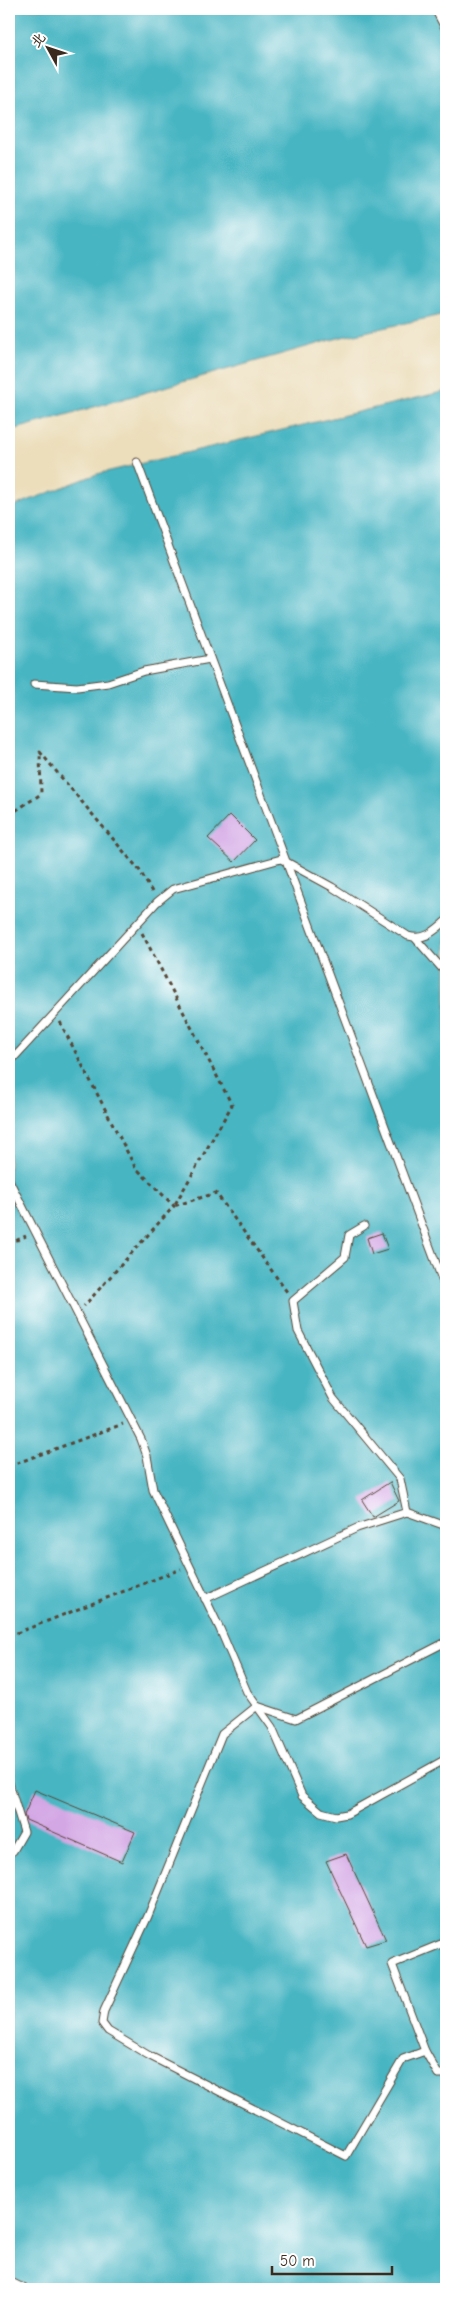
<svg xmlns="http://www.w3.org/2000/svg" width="455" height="2298" viewBox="0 0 455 2298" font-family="'Comic Neue','LXGW WenKai TC',sans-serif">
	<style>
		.water { fill: #47b5c2; stroke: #417070 }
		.building { fill: #d3a6e4 }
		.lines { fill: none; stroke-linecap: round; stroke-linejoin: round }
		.lane-casing { stroke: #564536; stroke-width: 9 }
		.path { stroke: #564536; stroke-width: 3; stroke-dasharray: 4 4; stroke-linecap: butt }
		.lane { stroke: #fff; stroke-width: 7 }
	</style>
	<rect width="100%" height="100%" fill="#fff"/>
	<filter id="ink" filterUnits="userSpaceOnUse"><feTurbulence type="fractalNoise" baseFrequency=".02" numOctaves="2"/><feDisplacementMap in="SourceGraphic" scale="10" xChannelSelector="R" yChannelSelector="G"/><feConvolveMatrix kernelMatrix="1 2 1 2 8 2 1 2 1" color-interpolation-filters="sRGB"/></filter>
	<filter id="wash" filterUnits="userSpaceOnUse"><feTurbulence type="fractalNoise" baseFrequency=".0096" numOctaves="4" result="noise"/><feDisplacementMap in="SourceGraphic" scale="20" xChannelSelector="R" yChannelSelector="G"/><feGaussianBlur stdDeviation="1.12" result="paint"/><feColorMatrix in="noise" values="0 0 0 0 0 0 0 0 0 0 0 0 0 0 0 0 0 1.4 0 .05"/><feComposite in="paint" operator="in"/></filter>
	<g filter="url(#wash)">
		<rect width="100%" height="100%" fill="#ecdebb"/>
		<!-- water -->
		<g class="water">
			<polygon points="9,9 446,9 446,314 342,337 9,431"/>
			<polygon points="446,391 446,2289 9,2289 9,508 97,474"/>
		</g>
		<g id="blocks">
			<!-- building -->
			<g class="building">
				<polygon points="230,815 255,840 234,862 208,838"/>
				<polygon points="382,1233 388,1249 372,1254 367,1238"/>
				<polygon points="390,1482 399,1501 373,1517 362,1500"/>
				<polygon points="35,1790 135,1832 122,1862 26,1820 24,1815"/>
				<polygon points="346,1854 386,1940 366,1946 326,1861"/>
			</g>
		</g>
	</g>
	<g filter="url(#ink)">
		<use href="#blocks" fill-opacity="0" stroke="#564536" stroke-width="1"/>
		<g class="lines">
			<defs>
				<g id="lane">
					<polyline points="435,9 446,30"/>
					<polyline points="137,462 443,1282 446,1281"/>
					<polyline points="34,684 77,687 108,683 144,671 210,659"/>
					<polyline points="416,939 446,973"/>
					<path d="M9,1063l148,-161 16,-13 108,-30 51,28 76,49c17,5 26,-5 38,-15"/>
					<polyline points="9,1180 141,1439 147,1456 153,1490 220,1629 247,1692 272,1727 302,1796 321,1812 336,1816 347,1814 446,1759"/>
					<polyline points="364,1226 349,1235 345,1257 293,1301 298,1331 333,1398 400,1479 407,1512"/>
					<polyline points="443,1282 446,1290"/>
					<polyline points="205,1599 357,1528 407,1512 446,1526"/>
					<polyline points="9,1783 24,1832 13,1851"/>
					<polyline points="446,1942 392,1964 425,2051 438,2074 446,2074"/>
					<polyline points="425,2051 403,2059 346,2156 148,2055 108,2031 102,2023 104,2011 148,1916 222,1734 257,1706 296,1719 446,1642"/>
					<polyline points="9,2281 25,2289"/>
				</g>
			</defs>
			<!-- lane casing -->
			<use href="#lane" class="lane-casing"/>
			<!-- path -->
			<g class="path">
				<polyline points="9,815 41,794 40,752 140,871 152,892"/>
				<polyline points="142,933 232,1105 174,1206 216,1193 287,1292"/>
				<polyline points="60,1022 135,1167 174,1206 84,1306"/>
				<polyline points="9,1244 26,1236"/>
				<polyline points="9,1466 123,1424"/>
				<polyline points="9,1636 181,1569"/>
			</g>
			<!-- lane -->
			<use href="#lane" class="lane"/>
		</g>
	</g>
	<!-- margin -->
	<rect width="455" height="2298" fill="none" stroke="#fff" stroke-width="30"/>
	<!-- north arrow -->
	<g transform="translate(48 48) rotate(310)" stroke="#ffffff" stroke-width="4" paint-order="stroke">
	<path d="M0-4L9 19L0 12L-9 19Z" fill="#3b2a1e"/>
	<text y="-8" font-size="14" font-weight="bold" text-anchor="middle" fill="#3b2a1e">北</text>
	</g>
	<!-- scale -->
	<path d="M272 2266v8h120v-8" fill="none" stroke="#3b2a1e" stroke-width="2.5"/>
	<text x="280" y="2266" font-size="15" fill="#3b2a1e" stroke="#ffffff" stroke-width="4" paint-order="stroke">50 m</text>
</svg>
